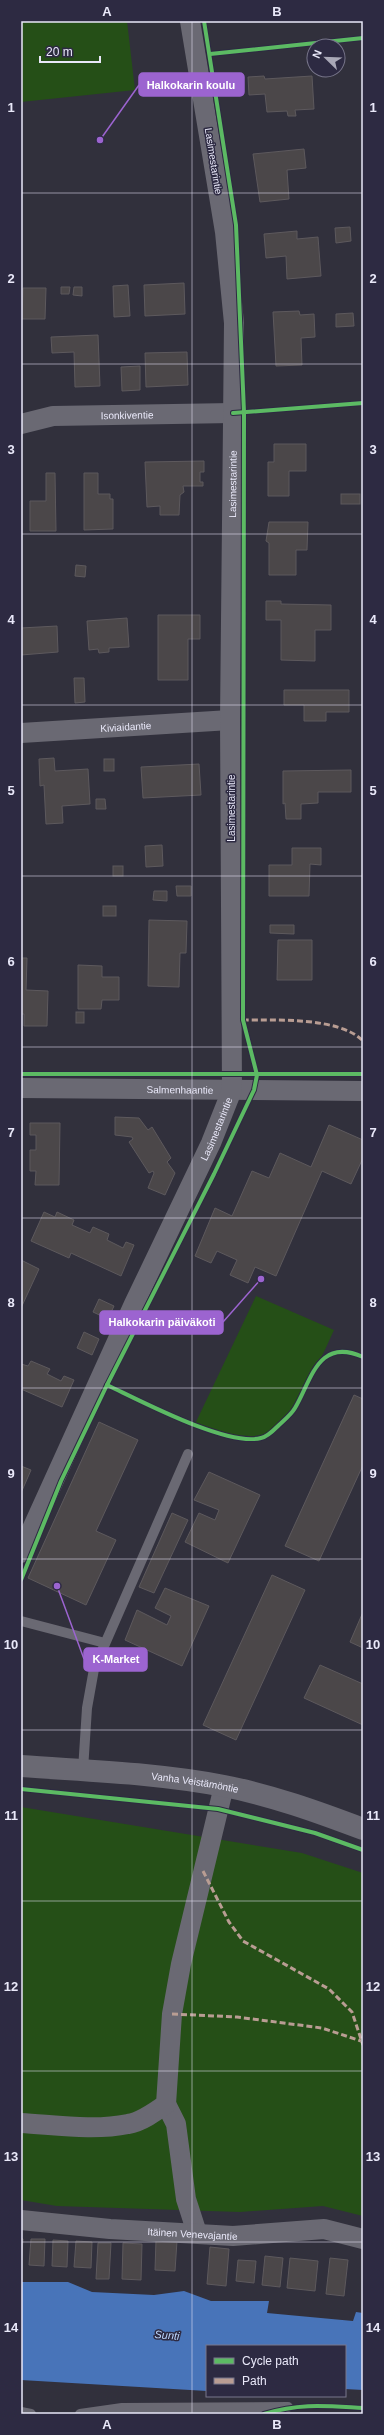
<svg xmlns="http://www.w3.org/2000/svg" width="384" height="2435" viewBox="0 0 384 2435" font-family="Arial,sans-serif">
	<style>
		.green { fill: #254f17 }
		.water { fill: #4874b9 }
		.building { fill: #4b4749; stroke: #5d595d }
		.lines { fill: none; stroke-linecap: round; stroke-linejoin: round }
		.lane { stroke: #6a6973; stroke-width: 10 }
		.street { stroke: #6a6973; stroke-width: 20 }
		.secondary { stroke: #6a6973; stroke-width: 22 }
		.quiet { stroke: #b99d93; stroke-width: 3; stroke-dasharray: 6 3; stroke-linecap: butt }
		.cycleway-casing { stroke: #2d2a42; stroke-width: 6 }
		.cycleway { stroke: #5cba63; stroke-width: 4 }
		.grid { fill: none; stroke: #e9e8f9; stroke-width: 1; stroke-opacity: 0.55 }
		.labels { text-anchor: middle; stroke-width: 3; stroke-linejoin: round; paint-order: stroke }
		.street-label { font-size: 10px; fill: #e9e8f9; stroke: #2d2a42 }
		.water-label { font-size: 11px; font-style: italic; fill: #bbd5fd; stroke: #2d2a42 }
		.leader { fill: none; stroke: #9c64d0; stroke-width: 1.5 }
		.callout-dot { fill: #9c64d0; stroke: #2d2a42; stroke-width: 1.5 }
		.callout { fill: #9c64d0; stroke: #9c64d0; stroke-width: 1.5 }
		.callout-label { font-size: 11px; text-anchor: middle; font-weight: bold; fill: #fff }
		.neatline { fill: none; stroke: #e9e8f9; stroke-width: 1.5 }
		.grid-label { font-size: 13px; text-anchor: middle; font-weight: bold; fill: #e9e8f9 }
	</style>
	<rect width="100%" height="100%" fill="#31303c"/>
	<!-- green -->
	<g class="green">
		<polygon points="21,21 127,21 135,90 21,102"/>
		<path d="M256,1296l78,34c-12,26 -45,103 -74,108 -22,4 -46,-6 -65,-14z"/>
		<polygon points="21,1807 302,1853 363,1873 363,2216 323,2206 240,2212 57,2206 21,2200"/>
	</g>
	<!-- water -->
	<polygon class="water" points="21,2282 68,2282 92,2292 154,2295 184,2291 211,2301 269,2301 267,2313 353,2321 356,2312 363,2313 363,2390 345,2389 345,2346 207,2346 207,2391 21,2380"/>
	<!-- building -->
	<g class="building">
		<polygon points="264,76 265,79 312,76 314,109 295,110 296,116 288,116 287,111 267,112 265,94 249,95 248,77"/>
		<polygon points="304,149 306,168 287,170 289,199 260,202 253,154"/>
		<polygon points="350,227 351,241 336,243 335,228"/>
		<polygon points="297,231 297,239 318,237 321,276 287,279 286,256 266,258 264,234"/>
		<polygon points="184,283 185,314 145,316 144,285"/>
		<polygon points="128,285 130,316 114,317 113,286"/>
		<polygon points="61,287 70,287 69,294 61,294"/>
		<polygon points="74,287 82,287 82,296 73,295"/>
		<polygon points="23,288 46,288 45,319 22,319"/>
		<polygon points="299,311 300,315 314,314 315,337 301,338 302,365 276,366 273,312"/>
		<polygon points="353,313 354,326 336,327 336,314"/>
		<polygon points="98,335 100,386 75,387 74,352 52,353 51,337"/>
		<polygon points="187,352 188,385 146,387 145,353"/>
		<polygon points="140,366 140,390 122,391 121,367"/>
		<polygon points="274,444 306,444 306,471 289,471 289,496 268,496 268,462 274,462"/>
		<polygon points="204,461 204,472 200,472 200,482 203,482 203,486 183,486 184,492 180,495 179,515 160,515 160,506 147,507 145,462"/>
		<polygon points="46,473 55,473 56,531 30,531 30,501 46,501"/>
		<polygon points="84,473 98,473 98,494 110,494 110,499 113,499 113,529 84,530"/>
		<rect x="341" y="494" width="19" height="10"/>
		<polygon points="269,522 308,522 307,550 296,550 296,575 269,575 269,543 266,541"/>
		<polygon points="76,565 86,566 85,577 75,576"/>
		<polygon points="266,601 281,601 281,604 331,605 331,630 315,630 315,661 281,660 281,620 266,620"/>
		<polygon points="158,615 200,615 200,639 188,639 188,680 158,680"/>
		<polygon points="127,618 129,647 109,648 109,652 99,653 98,649 89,650 87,621"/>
		<polygon points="57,626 58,652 21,655 21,628"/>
		<polygon points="74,678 84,678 85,702 75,703"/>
		<polygon points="284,690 349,690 349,712 326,712 326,721 304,721 304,705 284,705"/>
		<polygon points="54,758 55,771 88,769 90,804 62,806 63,823 46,824 44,785 40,786 39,759"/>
		<rect x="104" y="759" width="10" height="12"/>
		<polygon points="199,764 201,795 143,798 141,767"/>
		<polygon points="351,770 351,792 318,792 318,803 301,804 301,819 286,819 285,803 283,804 283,771"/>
		<polygon points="96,799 105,799 106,809 96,809"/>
		<polygon points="162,845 163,866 146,867 145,846"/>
		<polygon points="292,848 321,848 321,865 310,864 309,896 269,896 269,865 292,865"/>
		<rect x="113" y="866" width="10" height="10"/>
		<polygon points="176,886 191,886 191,896 177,896"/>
		<polygon points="154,891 167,891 167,901 153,900"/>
		<rect x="103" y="906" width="13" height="10"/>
		<polygon points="149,920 187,921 186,953 180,953 179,987 148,986"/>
		<polygon points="270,925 294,925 294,934 270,933"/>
		<polygon points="278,940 312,940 312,980 277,980"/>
		<polygon points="21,958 27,958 26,990 48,991 47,1026 24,1026 24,1014 21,1014"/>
		<polygon points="78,965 102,966 102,977 119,977 119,1000 102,1000 101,1009 78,1009"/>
		<rect x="76" y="1012" width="8" height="11"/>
		<polygon points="115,1117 139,1118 148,1130 152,1127 171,1158 167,1162 175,1173 165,1195 148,1188 154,1173 153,1171 149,1173 129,1142 133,1139 132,1137 115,1135"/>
		<polygon points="30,1123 60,1123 59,1185 35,1185 36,1171 30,1171 30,1150 36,1150 36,1135 30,1135"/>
		<polygon points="329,1125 363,1140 363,1158 351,1184 322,1171 276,1276 255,1267 248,1283 230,1275 237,1260 217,1251 211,1263 195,1256 215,1208 232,1216 252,1171 269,1178 280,1153 311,1167"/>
		<polygon points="44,1212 55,1217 57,1212 74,1220 72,1225 90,1233 93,1227 109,1234 107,1240 123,1248 126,1242 134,1245 121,1276 71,1253 69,1258 31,1241"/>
		<polygon points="21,1260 39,1269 21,1308"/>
		<polygon points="99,1299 114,1306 108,1319 93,1312"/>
		<polygon points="84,1332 99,1339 92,1355 77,1348"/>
		<polygon points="31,1361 50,1369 47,1374 61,1381 64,1376 74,1380 62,1407 21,1389 21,1364 28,1366"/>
		<polygon points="354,1395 363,1399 363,1465 319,1561 285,1546"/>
		<polygon points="99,1422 138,1440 96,1531 116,1540 86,1605 28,1578"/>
		<polygon points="21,1466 31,1470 21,1493"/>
		<polygon points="209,1472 260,1495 228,1563 185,1542 199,1513 215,1520 219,1510 194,1500"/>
		<polygon points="172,1513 188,1520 154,1593 139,1587"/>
		<polygon points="272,1575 305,1590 236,1740 203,1725"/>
		<polygon points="165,1588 209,1606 182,1666 125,1640 137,1610 167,1625 171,1616 155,1608"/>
		<polygon points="363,1612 363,1648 350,1642"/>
		<polygon points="320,1665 363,1684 363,1725 304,1698"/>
		<polygon points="21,2238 23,2239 21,2265"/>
		<polygon points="31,2239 45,2239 44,2266 29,2265"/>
		<polygon points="53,2240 68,2241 67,2267 52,2266"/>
		<polygon points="156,2240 177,2241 175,2271 155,2270"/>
		<polygon points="76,2241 92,2242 91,2268 74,2267"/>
		<polygon points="98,2243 111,2243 109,2279 96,2279"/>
		<polygon points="123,2243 142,2244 141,2280 122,2279"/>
		<polygon points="210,2247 229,2249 226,2286 207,2284"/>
		<polygon points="265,2256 283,2258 280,2287 262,2285"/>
		<polygon points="290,2258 318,2261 315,2291 287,2288"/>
		<polygon points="330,2258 348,2260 344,2296 326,2294"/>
		<polygon points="238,2260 256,2261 254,2283 236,2281"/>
	</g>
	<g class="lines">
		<!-- lane -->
		<g class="lane">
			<polyline points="21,1621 105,1643"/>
			<polyline points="83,1770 87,1708 94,1669 188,1454"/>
			<polyline points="21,2412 31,2414"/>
			<polyline points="80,2414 122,2408 288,2407"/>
		</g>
		<!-- street -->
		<g class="street">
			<path id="s1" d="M21,424l32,-8 180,-3"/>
			<path id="s2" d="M21,733l209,-13"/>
			<path id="s3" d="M21,1088l342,3"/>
			<path id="s4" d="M21,1553l113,-249 77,-161 21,-53 -2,-370 4,-397 -9,-91 -35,-211"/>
			<polyline points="166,2104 176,2124 186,2199 197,2233"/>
			<path d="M21,2123c35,2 73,8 107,1 13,-2 27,-12 38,-20l6,-90 9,-50 43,-178"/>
			<path id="s5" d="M21,2220l89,9 123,7 91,-7 39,10"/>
		</g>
		<!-- secondary -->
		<path class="secondary" id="s6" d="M21,1766c67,5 136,7 203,20 47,9 94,26 139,43"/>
		<!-- quiet -->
		<g class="quiet">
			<path d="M243,1020c32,0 97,-3 120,21"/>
			<polyline points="203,1871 229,1922 243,1941 329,1989 352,2012 363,2045"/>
			<polyline points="172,2014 237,2017 322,2028 361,2041"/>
		</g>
		<defs>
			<g id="cycleway">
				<polyline points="210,54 363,38"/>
				<polyline points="233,413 363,403"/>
				<polyline points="21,1074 363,1074"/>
				<path d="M107,1385c32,15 120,62 154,53 6,-1 13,-8 17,-12 5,-5 13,-11 17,-18 17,-29 23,-71 68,-51"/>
				<polyline points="21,1580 61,1481 107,1385 214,1174 254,1090 257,1075 243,1020 244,412 236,225 204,21"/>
				<polyline points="21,1789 218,1809 315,1833 363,1850"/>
				<path d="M264,2414c37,-11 61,-8 99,-6"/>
			</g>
		</defs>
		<!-- cycleway casing -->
		<use href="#cycleway" class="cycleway-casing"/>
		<!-- cycleway -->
		<use href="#cycleway" class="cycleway"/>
	</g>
	<!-- grid -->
	<path class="grid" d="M192,21v2393M21,193h342M21,364h342M21,534h342M21,705h342M21,876h342M21,1047h342M21,1218h342M21,1388h342M21,1559h342M21,1730h342M21,1901h342M21,2071h342M21,2242h342"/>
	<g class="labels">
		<!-- street labels -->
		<g class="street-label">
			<text transform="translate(214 161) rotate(81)" y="4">Lasimestarintie</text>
			<text dy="4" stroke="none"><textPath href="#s1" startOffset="107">Isonkiventie</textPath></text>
			<text dy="4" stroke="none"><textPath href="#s4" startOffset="1115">Lasimestarintie</textPath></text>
			<text dy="4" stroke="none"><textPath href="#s2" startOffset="105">Kiviaidantie</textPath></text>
			<text transform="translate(231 808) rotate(-90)" y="4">Lasimestarintie</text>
			<text dy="4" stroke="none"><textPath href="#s3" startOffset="159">Salmenhaantie</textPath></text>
			<text dy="4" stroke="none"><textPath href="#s4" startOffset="467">Lasimestarintie</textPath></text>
			<text dy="4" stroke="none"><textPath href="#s6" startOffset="175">Vanha Veistämöntie</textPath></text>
			<text dy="4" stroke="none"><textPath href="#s5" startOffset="172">Itäinen Venevajantie</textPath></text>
		</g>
		<!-- water labels -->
		<g class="water-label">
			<text transform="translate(167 2335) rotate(4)" y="4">Sunti</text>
		</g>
	</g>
	<!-- callouts -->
	<path class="leader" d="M100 140L139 85M261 1279L223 1322M57 1586L84 1659"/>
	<g class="callout-dot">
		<circle cx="100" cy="140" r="4"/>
		<circle cx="261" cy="1279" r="4"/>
		<circle cx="57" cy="1586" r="4"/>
	</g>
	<g class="callout">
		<rect x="139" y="73" width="105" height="23" rx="4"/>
		<rect x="100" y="1311" width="123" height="23" rx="4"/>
		<rect x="84" y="1648" width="63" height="23" rx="4"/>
	</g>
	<g class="callout-label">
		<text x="191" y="89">Halkokarin koulu</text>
		<text x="162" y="1326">Halkokarin päiväkoti</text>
		<text x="116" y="1663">K-Market</text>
	</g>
	<!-- border -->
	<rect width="384" height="2435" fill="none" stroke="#2d2a42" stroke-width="44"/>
	<!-- legend -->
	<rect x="206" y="2345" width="140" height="52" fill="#2d2a42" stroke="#78768b"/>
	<rect x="214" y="2358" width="20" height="6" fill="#5cba63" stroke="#78768b"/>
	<text x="242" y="2365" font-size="12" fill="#e9e8f9">Cycle path</text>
	<rect x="214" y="2378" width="20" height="6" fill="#b99d93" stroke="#78768b"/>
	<text x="242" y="2385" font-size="12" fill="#e9e8f9">Path</text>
	<!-- north arrow -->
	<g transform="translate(326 58) rotate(293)"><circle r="19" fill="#2d2a42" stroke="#78768b"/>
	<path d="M0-3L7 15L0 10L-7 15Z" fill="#a9a8b7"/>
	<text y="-6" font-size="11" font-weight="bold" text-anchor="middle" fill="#e9e8f9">N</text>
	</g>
	<!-- scale -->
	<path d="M40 56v6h60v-6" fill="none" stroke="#e9e8f9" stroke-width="2"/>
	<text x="46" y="56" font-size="12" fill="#e9e8f9" stroke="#2d2a42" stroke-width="3" paint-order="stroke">20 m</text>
	<rect x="22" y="22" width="340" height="2391" class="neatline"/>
	<g class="grid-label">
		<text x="107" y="16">A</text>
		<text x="277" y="16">B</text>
		<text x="11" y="112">1</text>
		<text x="373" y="112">1</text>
		<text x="11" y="283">2</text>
		<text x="373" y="283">2</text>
		<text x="11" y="454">3</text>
		<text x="373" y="454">3</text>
		<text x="11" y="624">4</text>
		<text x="373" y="624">4</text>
		<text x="11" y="795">5</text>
		<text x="373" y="795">5</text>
		<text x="11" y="966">6</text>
		<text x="373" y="966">6</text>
		<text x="11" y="1137">7</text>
		<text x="373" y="1137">7</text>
		<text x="11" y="1307">8</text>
		<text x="373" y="1307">8</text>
		<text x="11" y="1478">9</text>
		<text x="373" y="1478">9</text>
		<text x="11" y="1649">10</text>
		<text x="373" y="1649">10</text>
		<text x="11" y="1820">11</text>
		<text x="373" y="1820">11</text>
		<text x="11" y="1991">12</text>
		<text x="373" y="1991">12</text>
		<text x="11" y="2161">13</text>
		<text x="373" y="2161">13</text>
		<text x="11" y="2332">14</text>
		<text x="373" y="2332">14</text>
		<text x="107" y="2429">A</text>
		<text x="277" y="2429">B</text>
	</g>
</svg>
